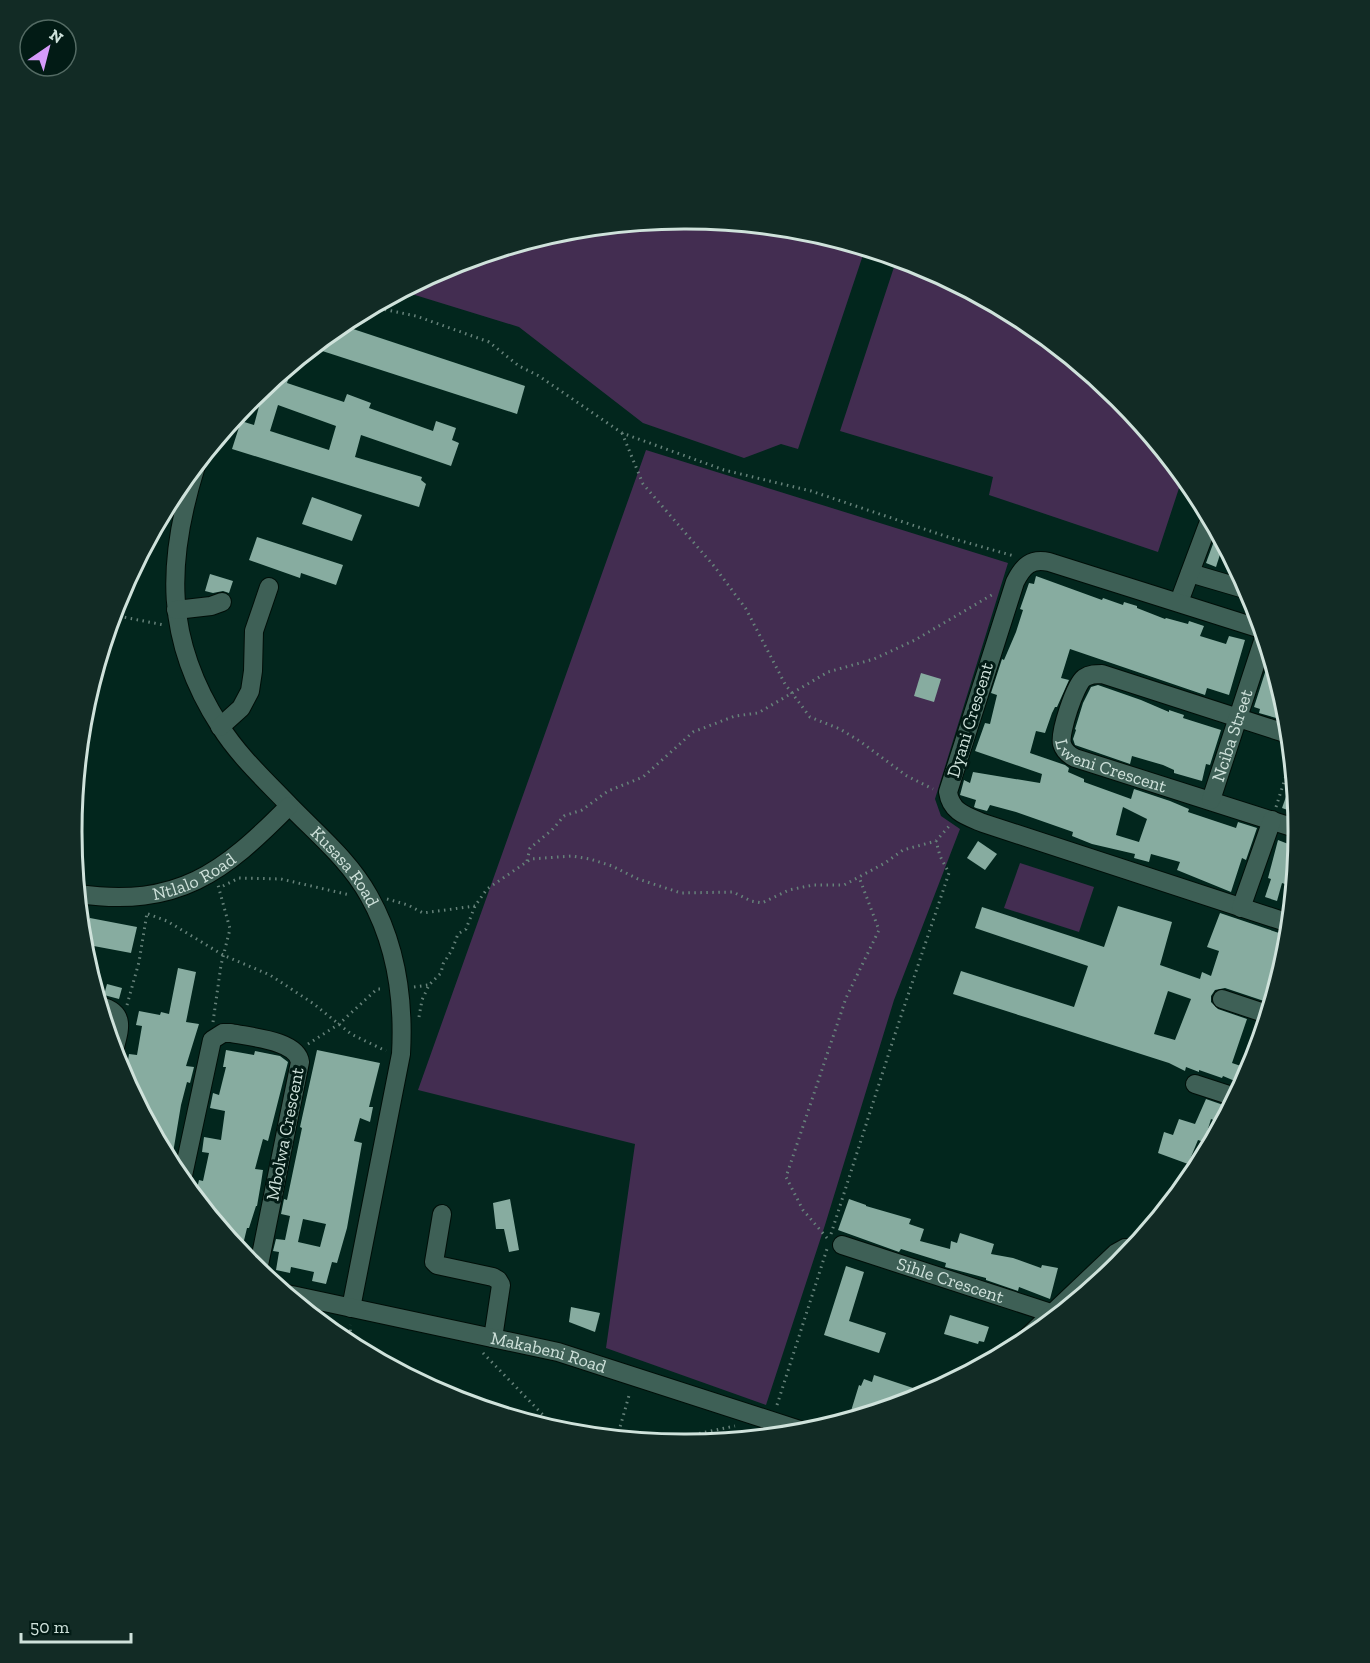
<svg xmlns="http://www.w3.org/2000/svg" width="1370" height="1663" viewBox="0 0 1370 1663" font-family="'Zilla Slab',serif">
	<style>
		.green { fill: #432d51 }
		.building { fill: #87aca0; fill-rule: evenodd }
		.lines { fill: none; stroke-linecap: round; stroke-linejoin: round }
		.minor-casing { stroke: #000e08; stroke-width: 20 }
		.path { stroke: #66827a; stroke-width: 3; stroke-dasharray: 1.5 4.5; stroke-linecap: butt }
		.minor { stroke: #3e6056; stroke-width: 18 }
		.labels { text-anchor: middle; stroke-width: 6; stroke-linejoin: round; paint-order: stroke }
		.street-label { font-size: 18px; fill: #cfe2db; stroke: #021b15 }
		.rim { fill: none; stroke: #cfe2db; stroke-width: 3 }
	</style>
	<rect width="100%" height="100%" fill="#02261d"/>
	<!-- green -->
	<g class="green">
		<polygon points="685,219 805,230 865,249 798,449 781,444 744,458 643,423 519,327 402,291 451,265 566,230"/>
		<polygon points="897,258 920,265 1026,322 1119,398 1183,476 1158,552 989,495 993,477 840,431"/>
		<polygon points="646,450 1008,563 935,799 941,816 960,829 894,1000 825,1225 766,1405 606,1348 635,1144 418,1090"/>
		<polygon points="1020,863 1094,887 1079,932 1004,908"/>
	</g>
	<!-- building -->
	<g class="building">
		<polygon points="341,325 525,386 517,414 313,348"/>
		<path d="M293,364l-6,19 57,19 3,-8 24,9 -2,5 64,23 3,-10 20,7 -4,12 7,3 -8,23 -90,-31 -6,22 67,20 -1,3 5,4 -7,23 -187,-58 9,-28 13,4 7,-26 -8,-3zM278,405l58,21 -7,24 -59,-19z"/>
		<polygon points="312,497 362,515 352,541 302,524"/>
		<polygon points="1217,533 1223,545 1216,567 1206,563"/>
		<polygon points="257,537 343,565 336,585 301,573 300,578 249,560"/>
		<polygon points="210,574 233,581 229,593 223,591 213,593 205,591"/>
		<path d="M1036,576l66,24 1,-2 20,7 1,-3 13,4v2l28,11 1,-1 22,6 1,-3 15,5 -4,10 26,8 3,-8 16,4 -16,55 -22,-7 -2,7 -135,-46 -9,29 8,2 -12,27h-2l-3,6 -7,20 -9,-2 -6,22 35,12 4,3 -1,4 16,7v3l47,17 3,-10 36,12 19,8 -1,3 48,16 2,-6 19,6 -11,32 -4,-2 -11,34 -54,-22 3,-8 -29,-8 -2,8 -15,-4 1,-4 -43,-10 -20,-8 1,-4 -57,-20 -26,-7 -3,6 -11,-3 -2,-1 2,-7 -16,-5 4,-15 6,3 3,-11 67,11 2,-9 -67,-23 10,-28 5,1 7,-29 -6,-2 11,-34 2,1 12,-28 7,-22 -3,-1 9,-26 5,1zM1123,807l24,12 -8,23 -23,-7z"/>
		<polygon points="1270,657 1286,712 1287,721 1259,713 1260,709 1254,707"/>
		<polygon points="921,673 941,679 934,702 914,696"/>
		<polygon points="1098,685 1141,700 1169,712 1169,710 1184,715 1183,718 1221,730 1210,765 1206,764 1202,781 1174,773 1174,770 1163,765 1132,756 1130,764 1075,745 1073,739 1076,730 1075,729 1083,703 1091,687"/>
		<polygon points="1293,777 1296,813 1282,808"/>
		<polygon points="1278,840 1296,847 1295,865 1288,885 1282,883 1277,901 1265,897 1271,879 1268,878"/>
		<polygon points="978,841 997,854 985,870 967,858"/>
		<path d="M1118,906l54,16 -12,43 40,14 2,-7 9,4 8,-25 -12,-4 13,-34 68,23 -2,15 -16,52 -45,-15 -10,2 -4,6v6l7,7 29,10 -15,44 18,6 -8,15 -19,-8 -1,2 -23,-8v2l-13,-5 -1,4 -16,-8 -216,-69 8,-23 113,36 14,-41 -113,-38 7,-21 122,40zM1168,991l23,8 -16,41 -21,-6z"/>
		<polygon points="90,918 137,927 131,953 83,944 81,926 88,928"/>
		<polygon points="178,968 196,972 186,1022 199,1024 186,1066 194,1067 190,1083 187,1082 181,1105 171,1165 125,1078 129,1054 137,1055 142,1026 136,1025 139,1011 160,1015 161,1012 169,1014"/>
		<polygon points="107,984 122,988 119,999 104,995"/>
		<polygon points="226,1050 254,1055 255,1051 280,1056 288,1062 268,1141 263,1139 255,1169 263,1170 261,1183 257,1206 256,1206 249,1228 247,1228 241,1253 195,1197 199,1180 203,1181 209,1153 202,1152 204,1137 221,1140 225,1111 210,1108 213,1093 219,1095 226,1067 223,1067"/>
		<path d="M317,1050l63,13 -11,44h4l-3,15 -10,-4 -6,23 8,2 -15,85 -10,35 -5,-1 -6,22 -14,-3 2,-9 -23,-5 -1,6 -14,-3 3,-18 -6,-1 3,-12 9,1 5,-24 -9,-2 3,-15 3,1 15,-72 -2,-1zM303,1219l23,5 -6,23 -22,-5z"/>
		<polygon points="1206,1099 1229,1107 1221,1123 1211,1119 1204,1142 1198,1140 1188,1164 1158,1153 1164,1132 1173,1135 1179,1119 1195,1124"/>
		<polygon points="510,1199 519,1250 509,1252 504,1229 496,1229 493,1203"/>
		<polygon points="849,1199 866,1205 866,1206 911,1219 909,1224 924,1229 920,1241 950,1249 951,1241 957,1243 960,1233 994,1244 991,1254 1013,1258 1041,1268 1042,1265 1058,1268 1050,1299 1019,1287 1018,1291 986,1280 986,1278 945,1267 946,1263 901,1249 899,1252 838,1230"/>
		<polygon points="846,1266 864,1272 849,1321 886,1333 879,1353 824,1335"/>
		<polygon points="571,1307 600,1313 595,1332 569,1322"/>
		<polygon points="950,1315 989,1327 984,1342 979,1341 978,1344 944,1334"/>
		<polygon points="874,1375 928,1393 919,1398 863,1415 851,1411 859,1385 861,1386 864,1379 872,1382"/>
	</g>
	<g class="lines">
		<defs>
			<g id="minor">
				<path id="s1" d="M196,466c-30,96 -32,173 24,260 18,29 45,54 69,79 28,29 60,55 80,91 27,48 35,105 32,158l-50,254"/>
				<polyline points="1190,573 1248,590"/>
				<polyline points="1179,602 1210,519"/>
				<polyline points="176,610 211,606 222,602"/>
				<path d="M1261,629l-212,-67c-18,-4 -26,4 -34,20l-67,210c3,20 18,24 35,31l306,100"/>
				<polyline points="220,727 241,708 250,691 253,671 254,631 269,587"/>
				<path id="s2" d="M1288,734l-186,-60c-6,0 -12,0 -18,4 -9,7 -25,55 -22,66 2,7 7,11 13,14l223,71"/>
				<path id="s3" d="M1211,800l53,-162"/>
				<path id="s4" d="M78,894c100,14 145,-21 211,-88"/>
				<polyline points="1241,908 1272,820"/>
				<polyline points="1222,999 1267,1014"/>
				<path d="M100,1006c27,7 19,24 14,45"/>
				<polyline points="1195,1084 1235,1097"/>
				<path d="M182,1180l30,-140 11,-7h8c18,4 66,7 69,29l-42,208"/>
				<polyline points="442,1214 434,1262 437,1265 493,1277 498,1280 501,1285 493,1338"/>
				<path id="s5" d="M842,1245l215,70"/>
				<path id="s6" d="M287,1294l271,58 248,80"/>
				<polyline points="1020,1344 1116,1253 1125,1248 1132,1249"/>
			</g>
		</defs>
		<!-- minor casing -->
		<use href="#minor" class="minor-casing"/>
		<!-- path -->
		<g class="path">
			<polyline points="373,307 416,316 489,342 519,366 539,376 622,433 724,470 811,491 951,538 1014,556"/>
			<polyline points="622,433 643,484 714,566 746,609 785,684 810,717 840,729 861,742 907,776 933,789"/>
			<polyline points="113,615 164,625"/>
			<polyline points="1276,807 1291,760"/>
			<polyline points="527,861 530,848 552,830 564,816 582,810 608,791 643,777 693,732 735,716 758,713 828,672 874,659 915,640 995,593"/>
			<polyline points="223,886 239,878 281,879 350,895"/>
			<polyline points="387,899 408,905 423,913 475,906"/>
			<polyline points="148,914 167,921 223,955 270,975 314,1004 351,1034 386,1051"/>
			<polyline points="414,987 428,985"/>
			<polyline points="127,1005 139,962 147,913"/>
			<polyline points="419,1017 422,1000 429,985 441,973 443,964 452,950 458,934 466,929 475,906 487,889 531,859 572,856 590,859 612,866 638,879 681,893 733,892 751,901 762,903 789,890 813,885 844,885 885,863 903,850 936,841 951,824"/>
			<polyline points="213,1022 221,965 230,929 218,885"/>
			<polyline points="308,1044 339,1024 377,989 384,989"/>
			<polyline points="831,1234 896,1031 949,873 940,856 936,841"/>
			<polyline points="827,1238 803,1210 786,1177 846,998 879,930 859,877"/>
			<polyline points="349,1343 351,1325"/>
			<polyline points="483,1353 545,1417 550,1428"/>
			<polyline points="777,1405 827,1249"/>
			<polyline points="617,1438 630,1392"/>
			<polyline points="658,1442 735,1426"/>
		</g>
		<!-- minor -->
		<use href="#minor" class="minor"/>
	</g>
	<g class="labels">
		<!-- street labels -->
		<g class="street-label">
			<text transform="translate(970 720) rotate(-73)" y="6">Dyani Crescent</text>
			<text dy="6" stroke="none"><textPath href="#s3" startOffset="68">Nciba Street</textPath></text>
			<text dy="6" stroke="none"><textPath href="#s2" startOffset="340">Lweni Crescent</textPath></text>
			<text dy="6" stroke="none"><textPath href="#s1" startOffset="460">Kusasa Road</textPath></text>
			<text dy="6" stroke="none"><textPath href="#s4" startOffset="120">Ntlalo Road</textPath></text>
			<text transform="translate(285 1134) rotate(-79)" y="6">Mbolwa Crescent</text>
			<text dy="6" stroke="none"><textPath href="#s5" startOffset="114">Sihle Crescent</textPath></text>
			<text dy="6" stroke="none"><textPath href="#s6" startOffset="268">Makabeni Road</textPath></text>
		</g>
	</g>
	<!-- crop -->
	<path d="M0 0H1370V1663H0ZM684 229H686A602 602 0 0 1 1288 831V832A602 602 0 0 1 686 1434H684A602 602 0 0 1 82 832V831A602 602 0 0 1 684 229Z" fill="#122b25" fill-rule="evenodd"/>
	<path class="rim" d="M684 229H686A602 602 0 0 1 1288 831V832A602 602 0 0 1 686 1434H684A602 602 0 0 1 82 832V831A602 602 0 0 1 684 229Z"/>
	<!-- north arrow -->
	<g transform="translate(48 48) rotate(35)"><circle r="28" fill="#021b15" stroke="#546b64" stroke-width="1.5"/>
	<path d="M0-4.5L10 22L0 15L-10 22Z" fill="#d69bfa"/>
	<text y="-9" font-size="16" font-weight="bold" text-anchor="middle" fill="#cfe2db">N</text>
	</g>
	<!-- scale -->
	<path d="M21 1633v9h110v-9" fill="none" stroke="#cfe2db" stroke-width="3"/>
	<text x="30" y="1633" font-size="18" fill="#cfe2db" stroke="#021b15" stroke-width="4.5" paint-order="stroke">50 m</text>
</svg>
